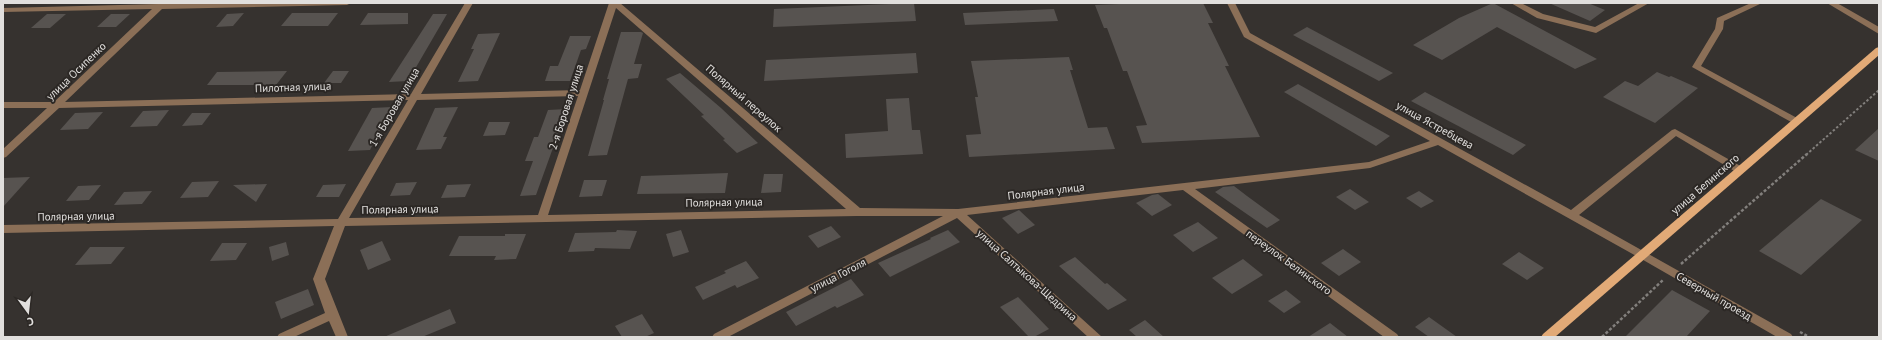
<svg xmlns="http://www.w3.org/2000/svg" width="1882" height="340" viewBox="0 0 1882 340" font-family="'PT Sans',sans-serif">
	<style>
		.building { fill: #575350 }
		.lines { fill: none; stroke-linecap: round; stroke-linejoin: round }
		.path-far1 { stroke: #827f7c; stroke-width: 2; stroke-dasharray: 2.5 2; stroke-linecap: butt }
		.path { stroke: #827f7c; stroke-width: 2.5; stroke-dasharray: 3 2; stroke-linecap: butt }
		.minor { fill: #8b6f57; fill-rule: evenodd }
		.major { fill: #e2aa77; fill-rule: evenodd }
		.labels { text-anchor: middle; stroke-width: 4; stroke-linejoin: round; paint-order: stroke }
		.street-label { font-size: 11px; fill: #e1dfdd; stroke: #2c2825 }
	</style>
	<rect width="100%" height="100%" fill="#36322f"/>
	<!-- building -->
	<g class="building">
		<polygon points="914,3 916,21 773,27 774,9"/>
		<polygon points="1143,3 1203,3 1213,23 1208,23 1229,66 1225,66 1260,137 1142,143 1136,126 1147,125 1127,71 1123,71 1107,28 1104,28 1095,5"/>
		<polygon points="1493,3 1597,59 1575,69 1497,27 1442,60 1413,45 1459,18"/>
		<polygon points="1549,3 1588,3 1605,10 1590,21"/>
		<polygon points="1054,9 1058,21 965,25 963,13"/>
		<polygon points="244,13 233,26 216,27 227,14"/>
		<polygon points="292,13 338,13 328,26 281,26"/>
		<polygon points="368,13 408,13 408,24 360,25"/>
		<polygon points="47,14 66,14 50,28 31,28"/>
		<polygon points="111,14 130,14 116,27 97,27"/>
		<polygon points="433,14 447,14 408,81 389,82"/>
		<polygon points="1307,27 1393,73 1379,81 1293,35"/>
		<polygon points="621,32 641,32 643,33 634,64 642,64 638,78 628,79 607,155 588,156 604,100 603,100 609,79 607,79"/>
		<polygon points="500,33 478,81 458,82 474,49 471,49 478,34"/>
		<polygon points="570,36 591,36 586,49 581,50 570,81 545,81 550,66 558,66"/>
		<polygon points="916,53 918,73 764,81 766,60"/>
		<polygon points="1069,57 1073,70 1070,70 1088,128 1107,127 1115,149 969,157 966,135 981,134 975,97 978,97 971,61"/>
		<polygon points="287,71 276,85 207,85 217,72"/>
		<polygon points="333,71 349,71 341,83 324,83"/>
		<polygon points="1657,72 1669,77 1671,76 1698,88 1655,123 1603,97 1625,81 1638,86"/>
		<polygon points="680,73 721,108 758,143 737,153 723,140 725,139 701,116 704,115 666,79"/>
		<polygon points="1298,84 1390,136 1376,146 1284,92"/>
		<polygon points="1425,92 1526,145 1513,155 1411,101"/>
		<polygon points="909,98 912,130 920,130 923,154 846,158 845,134 888,131 886,99"/>
		<polygon points="392,107 370,150 348,151 372,108"/>
		<polygon points="458,107 443,137 447,137 441,149 416,150 435,108"/>
		<polygon points="567,109 536,195 520,196 533,161 525,161 534,137 538,137 548,110"/>
		<polygon points="169,110 157,126 130,127 143,111"/>
		<polygon points="103,112 88,129 60,130 75,113"/>
		<polygon points="192,113 211,113 202,125 182,126"/>
		<polygon points="489,122 510,122 505,135 483,136"/>
		<polygon points="1879,128 1879,161 1855,150"/>
		<polygon points="728,173 725,193 637,194 641,176"/>
		<polygon points="764,174 783,174 781,192 761,193"/>
		<polygon points="30,177 3,207 3,178"/>
		<polygon points="584,180 607,180 602,196 579,197"/>
		<polygon points="219,181 208,197 180,198 192,182"/>
		<polygon points="417,182 410,195 390,196 396,183"/>
		<polygon points="267,184 256,202 233,185"/>
		<polygon points="346,184 339,197 316,197 323,185"/>
		<polygon points="471,184 465,197 441,198 447,185"/>
		<polygon points="101,185 89,200 66,201 78,186"/>
		<polygon points="1234,186 1247,196 1280,220 1267,228 1215,192 1223,187"/>
		<polygon points="1350,189 1369,202 1355,210 1336,197"/>
		<polygon points="152,191 142,204 114,205 124,192"/>
		<polygon points="1419,191 1434,201 1421,208 1406,198"/>
		<polygon points="1158,194 1172,205 1152,216 1136,203 1152,195"/>
		<polygon points="1821,199 1862,220 1801,275 1759,251"/>
		<polygon points="1019,210 1035,225 1018,234 1002,218"/>
		<polygon points="1198,222 1218,238 1193,252 1173,235"/>
		<polygon points="831,226 841,237 818,248 808,236"/>
		<polygon points="617,230 637,231 630,249 595,248 594,251 568,252 575,233 616,232"/>
		<polygon points="681,230 689,252 673,257 666,234"/>
		<polygon points="948,230 960,242 890,277 878,263 931,239 930,238"/>
		<polygon points="505,234 526,234 516,259 494,260 496,256 449,256 459,236 505,236"/>
		<polygon points="382,241 391,260 368,270 360,250"/>
		<polygon points="286,242 289,255 272,261 269,247"/>
		<polygon points="222,243 247,243 236,260 210,261"/>
		<polygon points="90,247 125,247 111,264 75,265"/>
		<polygon points="1343,249 1361,262 1339,276 1321,263"/>
		<polygon points="1519,252 1544,268 1527,280 1502,264"/>
		<polygon points="1075,257 1105,284 1107,283 1127,300 1108,310 1059,266"/>
		<polygon points="1243,259 1263,275 1232,294 1212,278"/>
		<polygon points="746,261 759,278 737,288 735,285 703,300 695,287 726,273 724,271"/>
		<polygon points="851,279 864,295 837,308 835,306 796,326 786,312"/>
		<polygon points="308,289 314,305 281,319 275,302"/>
		<polygon points="1286,290 1301,302 1284,313 1268,301"/>
		<polygon points="1672,290 1710,311 1686,337 1625,337"/>
		<polygon points="1018,297 1049,329 1034,337 1029,337 1000,307"/>
		<polygon points="450,309 456,323 422,337 384,337"/>
		<polygon points="642,314 654,333 645,337 622,337 615,326"/>
		<polygon points="1429,317 1457,337 1429,337 1415,327"/>
		<polygon points="1145,320 1164,337 1137,337 1129,330"/>
		<polygon points="1330,323 1348,337 1308,337"/>
	</g>
	<g class="lines">
		<!-- path-far1 -->
		<polyline class="path-far1" points="1806,155 1879,90"/>
		<!-- path -->
		<g class="path">
			<polyline points="1681,264 1807,154"/>
			<polyline points="1800,332 1809,337"/>
			<polyline points="1602,337 1663,280"/>
		</g>
		<!-- minor -->
		<g class="minor">
			<path d="M159,3h192l-4,2 -185,4 -97,93 346,-8 54,-91h8l-52,91 159,-4 29,-87h11l240,205 98,1 411,-47 61,-21 -186,-104 -17,-34h8l15,30 321,177 101,-80 3,-1 69,39 1,2 -1,2h-8l-60,-36 -97,79 212,119 2,3h-16l-139,-80 -200,-112 -68,23 -175,21 202,145 2,3h-15l-201,-147 -216,25 135,122h-14l-131,-119 -229,119h-16l2,-3 229,-118h-86l-512,10 -20,53 23,58h-12l-7,-16 -35,16h-17l2,-3 46,-21 -12,-34 21,-53 -331,7v-8l335,-6 70,-119 -349,8 -53,49 -3,1v-9l44,-41h-44v-6h51l98,-93 -149,3v-4l155,-4zM616,8l230,201 -298,6zM578,96l-40,119 -189,3 68,-118z"/>
			<polygon points="1511,3 1521,3 1543,14 1595,27 1639,3 1649,3 1596,33 1537,18"/>
			<polygon points="1751,3 1762,3 1724,21 1723,29 1701,66 1799,119 1801,121 1799,123 1793,123 1692,67 1715,29 1717,18"/>
			<polygon points="1827,3 1837,3 1879,27 1879,34"/>
		</g>
		<!-- major -->
		<polygon class="major" points="1879,47 1879,55 1555,337 1541,337 1543,334 1876,48"/>
	</g>
	<g class="labels">
		<!-- street labels -->
		<g class="street-label">
			<text transform="translate(76 71) rotate(-44)" y="4">улица Осипенко</text>
			<text transform="translate(293 87) rotate(-2)" y="4">Пилотная улица</text>
			<text transform="translate(744 98) rotate(41)" y="4">Полярный переулок</text>
			<text transform="translate(394 107) rotate(-60)" y="4">1-я Боровая улица</text>
			<text transform="translate(566 107) rotate(-72)" y="4">2-я Боровая улица</text>
			<text transform="translate(1435 125) rotate(29)" y="4">улица Ястребцева</text>
			<text transform="translate(1705 184) rotate(-41)" y="4">улица Белинского</text>
			<text transform="translate(1046 191) rotate(-7)" y="4">Полярная улица</text>
			<text transform="translate(724 202) rotate(-1)" y="4">Полярная улица</text>
			<text transform="translate(400 209) rotate(-1)" y="4">Полярная улица</text>
			<text transform="translate(76 216) rotate(-1)" y="4">Полярная улица</text>
			<text transform="translate(1289 262) rotate(36)" y="4">переулок Белинского</text>
			<text transform="translate(838 275) rotate(-27)" y="4">улица Гоголя</text>
			<text transform="translate(1027 275) rotate(42)" y="4">улица Салтыкова-Щедрина</text>
			<text transform="translate(1714 296) rotate(30)" y="4">Северный проезд</text>
		</g>
	</g>
	<!-- border -->
	<rect width="1882" height="340" fill="none" stroke="#e1dfdd" stroke-width="8"/>
	<!-- north arrow -->
	<g transform="translate(28 312) rotate(165)" stroke="#2c2825" stroke-width="3" paint-order="stroke">
	<path d="M0-3L7 15L0 10L-7 15Z" fill="#e1dfdd"/>
	<text y="-6" font-size="11" font-weight="bold" text-anchor="middle" fill="#e1dfdd">С</text>
	</g>
</svg>
